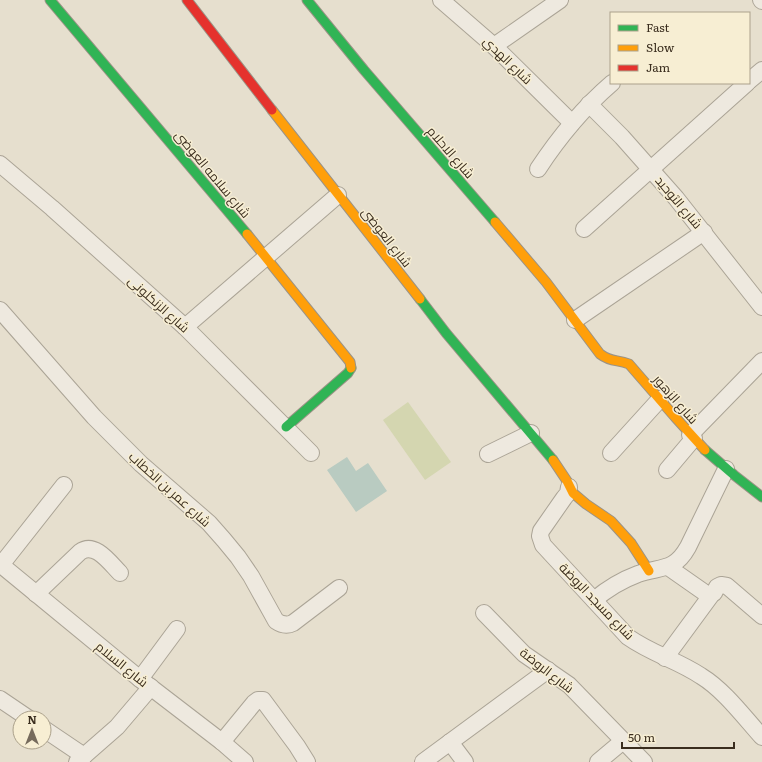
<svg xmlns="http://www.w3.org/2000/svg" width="762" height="762" viewBox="0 0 762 762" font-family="Literata,Cairo,serif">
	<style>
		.green { fill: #d4d6b0 }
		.water { fill: #b9cbc1 }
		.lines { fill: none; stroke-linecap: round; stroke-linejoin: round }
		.street-casing { stroke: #aba496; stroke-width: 18 }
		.fast-casing { stroke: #9b9386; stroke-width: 11 }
		.slow-casing { stroke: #9b9386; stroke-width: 11 }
		.jam-casing { stroke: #9b9386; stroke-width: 11 }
		.street { stroke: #eee9df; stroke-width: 16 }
		.fast { stroke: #30b455; stroke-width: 9 }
		.slow { stroke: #ff9f0a; stroke-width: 9 }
		.jam { stroke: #e5322d; stroke-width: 9 }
		.labels { text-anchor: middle; stroke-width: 3; stroke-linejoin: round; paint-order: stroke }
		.street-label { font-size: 13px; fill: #3a2d1e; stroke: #f7eed3 }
	</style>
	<rect width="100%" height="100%" fill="#e6dfce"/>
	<!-- green -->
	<polygon class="green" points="408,402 451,462 425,480 383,420"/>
	<!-- water -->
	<polygon class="water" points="347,457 356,471 368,463 387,491 356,512 327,470"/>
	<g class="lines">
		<defs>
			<g id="street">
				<polyline points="441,0 494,46 572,123"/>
				<polyline points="761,0 762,1"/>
				<polyline points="494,46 560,0"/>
				<polyline points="749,81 762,70"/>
				<polyline points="589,104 622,137 676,198 762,307"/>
				<polyline points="0,164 52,208 185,327 311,453"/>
				<path d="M538,169c21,-32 45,-61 74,-86"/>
				<polyline points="584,229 747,83"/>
				<path d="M0,310l94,107 47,47 68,59 15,17 14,17 13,19 25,45c6,4 11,5 17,2l46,-35"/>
				<polyline points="575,320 704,232"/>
				<polyline points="185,327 338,195"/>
				<polyline points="690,435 762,361"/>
				<polyline points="611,453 660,399"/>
				<polyline points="488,454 531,433"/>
				<polyline points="667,470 694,438"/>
				<path d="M569,487l-1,6 -4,5 -23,33 -1,5 3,9 85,92c24,17 49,23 73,39 23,14 43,41 61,61"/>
				<polyline points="0,564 140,679 222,742 245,762"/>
				<polyline points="1,565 64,485"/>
				<polyline points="668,567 708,595 714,593 717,587 721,585 727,586 762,616"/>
				<path d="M36,594l44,-42c15,-11 30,11 40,21"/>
				<path d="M594,600c13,-11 28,-20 44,-26 23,-8 36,-2 50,-27l38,-78"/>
				<polyline points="484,613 524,654 569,685 644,762"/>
				<polyline points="665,658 712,594"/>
				<polyline points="140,679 177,629"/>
				<polyline points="0,699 28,718"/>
				<polyline points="44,729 84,756"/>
				<polyline points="222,742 254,703 258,700 263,700 297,746 307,762"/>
				<polyline points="450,742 465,762"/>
				<polyline points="77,762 117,727 151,687"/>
				<polyline points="423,762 548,670"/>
				<polyline points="598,762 623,741"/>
			</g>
			<g id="fast">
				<polyline points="50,0 247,234"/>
				<polyline points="307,0 364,70 495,222"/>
				<polyline points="420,299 446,333 553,460"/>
				<polyline points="286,427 348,373 351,368"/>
				<polyline points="705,450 734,475 762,497"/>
			</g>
			<g id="slow">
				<polyline points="272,110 420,299"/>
				<path d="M495,222l51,60 54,72c12,9 17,5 29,10l46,53 30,33"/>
				<polyline points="247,234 350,362 351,368"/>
				<polyline points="553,460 567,481 573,493 586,504 611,521 631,543 649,571"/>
			</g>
			<polyline id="jam" points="187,0 272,110"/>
		</defs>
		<!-- street casing -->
		<use href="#street" class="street-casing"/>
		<!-- fast casing -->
		<use href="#fast" class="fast-casing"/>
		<!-- slow casing -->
		<use href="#slow" class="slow-casing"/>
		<!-- jam casing -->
		<use href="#jam" class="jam-casing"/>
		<!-- street -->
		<use href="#street" class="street"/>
		<!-- fast -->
		<use href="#fast" class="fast"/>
		<!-- slow -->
		<use href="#slow" class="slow"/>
		<!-- jam -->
		<use href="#jam" class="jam"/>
	</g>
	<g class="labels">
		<!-- street labels -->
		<g class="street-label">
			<text transform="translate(508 60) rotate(44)" y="5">شارع الهدي</text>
			<text transform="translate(451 152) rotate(49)" y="5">شارع الاحلام</text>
			<text transform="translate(213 174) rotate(50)" y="5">شارع سلامه العوضى</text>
			<text transform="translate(679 202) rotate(50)" y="5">شارع التوحيد</text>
			<text transform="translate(387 237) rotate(52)" y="5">شارع العوضى</text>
			<text transform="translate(159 304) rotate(42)" y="5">شارع الزنكلونى</text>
			<text transform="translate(676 399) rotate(49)" y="5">شارع الزهور</text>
			<text transform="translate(170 489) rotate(42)" y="5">شارع عمر بن الخطاب</text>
			<text transform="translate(597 601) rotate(46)" y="5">شارع مسجد الروضة</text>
			<text transform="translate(122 664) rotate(39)" y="5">شارع السلام</text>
			<text transform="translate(547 670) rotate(38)" y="5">شارع الروضة</text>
		</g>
	</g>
	<!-- legend -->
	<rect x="610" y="12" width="140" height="72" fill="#f7eed3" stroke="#aba18b"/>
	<rect x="618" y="25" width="20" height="6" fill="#30b455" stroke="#aba18b"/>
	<text x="646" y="32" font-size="12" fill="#3a2d1e">Fast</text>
	<rect x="618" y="45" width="20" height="6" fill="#ff9f0a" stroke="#aba18b"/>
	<text x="646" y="52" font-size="12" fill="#3a2d1e">Slow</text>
	<rect x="618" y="65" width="20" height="6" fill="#e5322d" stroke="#aba18b"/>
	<text x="646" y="72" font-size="12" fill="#3a2d1e">Jam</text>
	<!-- north arrow -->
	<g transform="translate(32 730)"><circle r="19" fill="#f7eed3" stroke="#aba18b"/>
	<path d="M0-3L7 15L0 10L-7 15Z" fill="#766b5c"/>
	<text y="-6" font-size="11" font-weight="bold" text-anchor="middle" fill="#3a2d1e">N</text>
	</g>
	<!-- scale -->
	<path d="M622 742v6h112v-6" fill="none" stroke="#3a2d1e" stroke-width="2"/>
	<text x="628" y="742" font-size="12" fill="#3a2d1e" stroke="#f7eed3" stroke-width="3" paint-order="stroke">50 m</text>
</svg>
